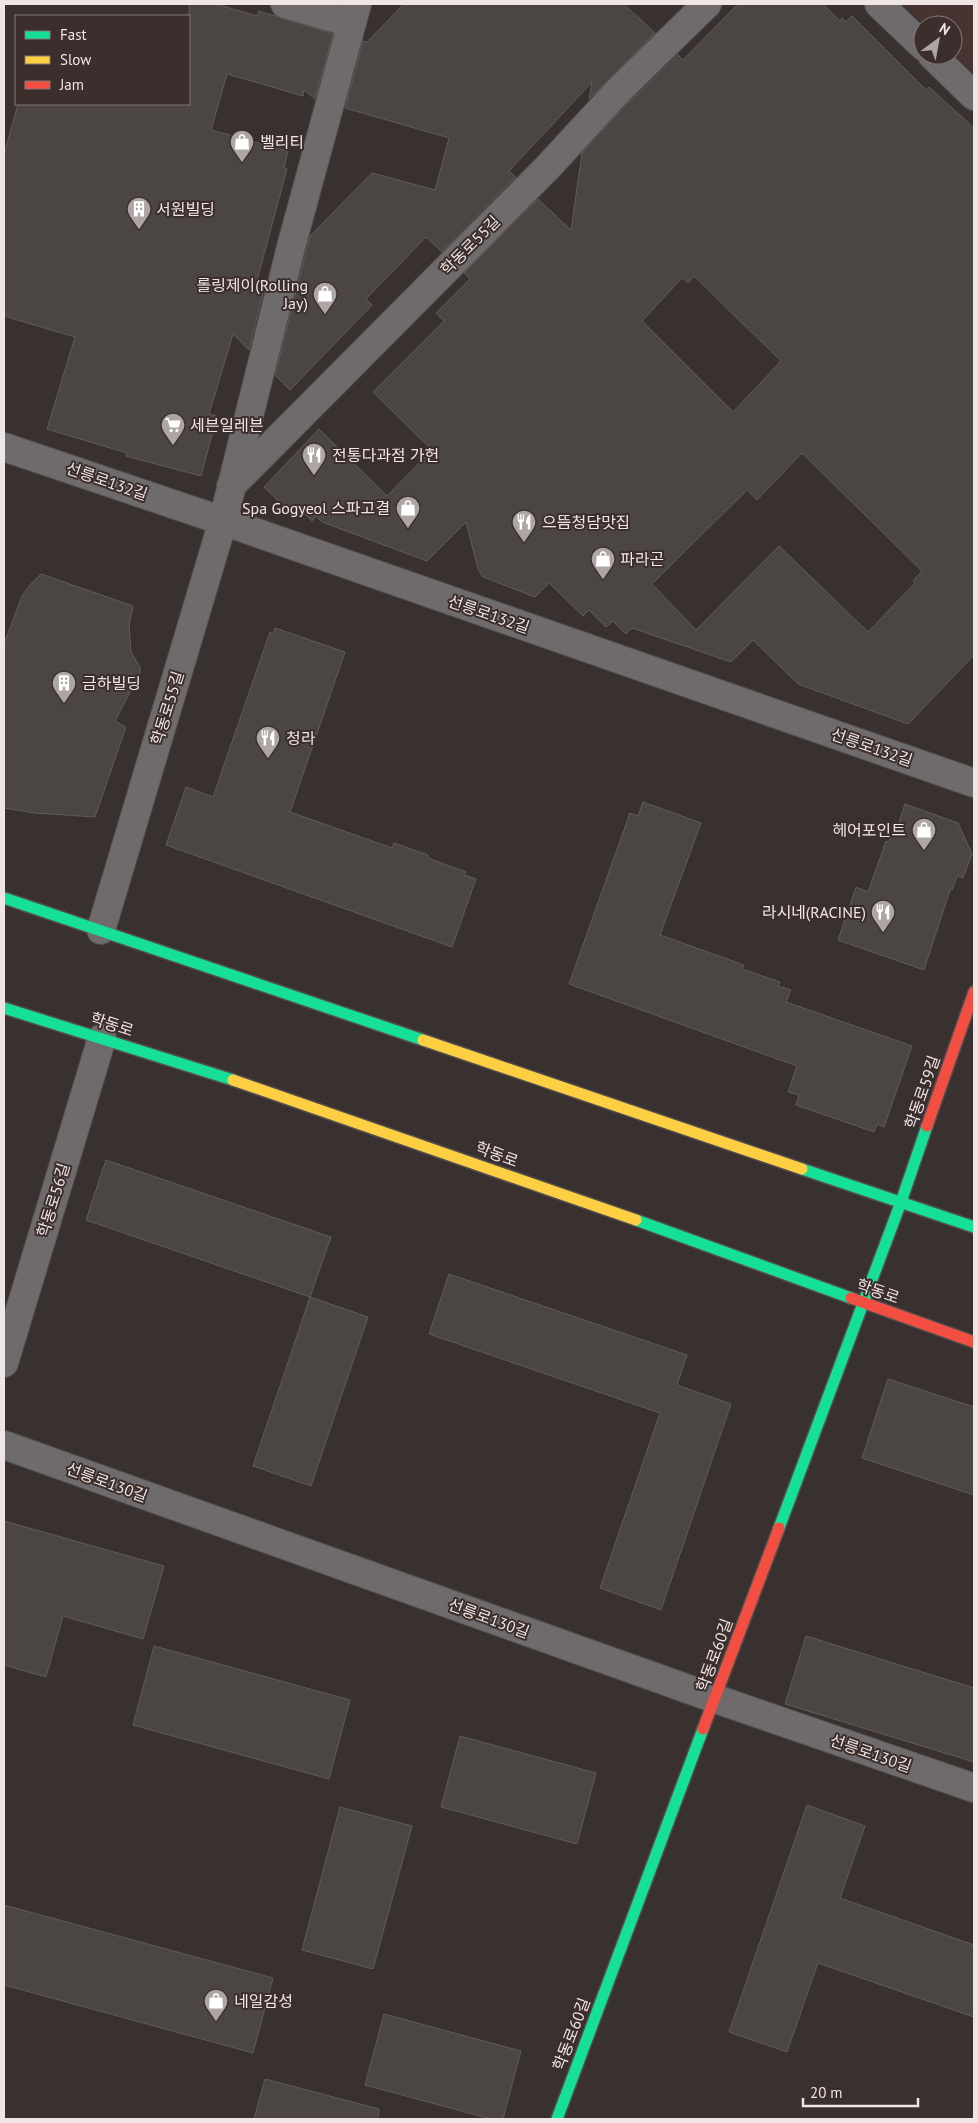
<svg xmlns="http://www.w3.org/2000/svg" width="978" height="2123" viewBox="0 0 978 2123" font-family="'PT Sans','Noto Sans KR',sans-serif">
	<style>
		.built { fill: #473432 }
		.building { fill: #4b4544; stroke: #615b59; fill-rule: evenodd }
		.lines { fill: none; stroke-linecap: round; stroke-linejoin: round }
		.street-casing { stroke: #544f4e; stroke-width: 30 }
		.fast-casing { stroke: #544f4e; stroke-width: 14 }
		.slow-casing { stroke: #544f4e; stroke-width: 14 }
		.jam-casing { stroke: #544f4e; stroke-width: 14 }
		.street { stroke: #6f6b6c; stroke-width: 28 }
		.fast { stroke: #16e098; stroke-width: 11 }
		.slow { stroke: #ffcf43; stroke-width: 11 }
		.jam { stroke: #f24e42; stroke-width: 11 }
		.labels { text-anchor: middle; stroke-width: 4; stroke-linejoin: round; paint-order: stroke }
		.poi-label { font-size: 16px; fill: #eee5e4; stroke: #3b2e2c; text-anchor: start }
		.street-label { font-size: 16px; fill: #eee5e4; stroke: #3b2e2c }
	</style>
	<rect width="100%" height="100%" fill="#383130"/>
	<!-- built -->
	<polygon class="built" points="903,4 974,4 974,74 953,53 953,25 925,25"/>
	<!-- building -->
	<g class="building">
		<polygon points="189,4 216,4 257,16 259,11 333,34 315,99 304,90 303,96 227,74 211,130 288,151 284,167 287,169 253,295 266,281 249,350 233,334 209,414 217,416 201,476 126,456 127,453 47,429 75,337 4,316 4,154 18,104 189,104"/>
		<polygon points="404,4 624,4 655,33 589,99 592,82 509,171 516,177 442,252 426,237 366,299 372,305 290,390 275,375 310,236 372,173 435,190 449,138 345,108 363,41 367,42"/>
		<path d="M738,4h85l17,17 2,-3 4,4 6,-6 74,74 3,-3 45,41v527l-66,69 -110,-40 -45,-44 -22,22 -99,-34 -6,6 -13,-13 -7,6 -17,-17 -6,6 -34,-33 -14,14 -52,-20 -5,-8 -12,-47 -39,39 -105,-39 -6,-6 -4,5 -12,-12 -7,7 -29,-29 55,-58 68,67 45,-46 -59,-58 71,-71 -8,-8 34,-34 -6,-6 74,-74 33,31 11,-77 48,-52 48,-46 5,5zM694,276l87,85 -48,51 -91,-91 40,-43 6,5zM802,453l120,118 -9,10 2,2 -47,49 -89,-86 -83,84 -44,-46 95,-94 10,10z"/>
		<polygon points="41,574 133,606 129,625 131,652 140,667 140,673 115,721 126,727 95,817 35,813 4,808 4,644 22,596 29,586"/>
		<polygon points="275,628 345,652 290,812 392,848 394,843 428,855 428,858 466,872 464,875 476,879 452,947 166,845 186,787 213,797 270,632 273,634"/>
		<polygon points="643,802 701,823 660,935 744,965 742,969 780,982 778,986 791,990 786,1002 912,1046 884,1127 877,1124 874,1132 796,1105 799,1095 788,1092 797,1066 569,984 630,813 638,816"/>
		<polygon points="905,804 958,823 972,854 963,878 957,876 952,890 950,890 924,970 838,940 856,887 868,892 886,841 889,842 891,836 894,837"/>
		<polygon points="106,1160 331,1237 310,1297 86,1220"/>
		<polygon points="449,1274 687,1355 677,1385 731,1404 661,1610 600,1588 660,1413 429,1334"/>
		<polygon points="310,1297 368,1317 311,1486 253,1466"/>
		<polygon points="888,1379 974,1407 974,1495 862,1458"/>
		<polygon points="4,1521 164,1566 143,1639 63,1616 46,1677 4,1665"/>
		<polygon points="806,1636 974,1688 974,1762 785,1704"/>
		<polygon points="154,1646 350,1700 329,1779 133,1725"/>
		<polygon points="460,1736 596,1773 577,1844 441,1807"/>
		<polygon points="807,1805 865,1826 840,1898 974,1945 974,2017 818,1963 787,2052 729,2032"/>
		<polygon points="340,1807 412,1826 373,1969 302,1950"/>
		<polygon points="4,1905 273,1978 253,2053 4,1985"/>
		<polygon points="384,2014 521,2051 503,2119 491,2119 365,2085"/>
		<polygon points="265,2079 379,2109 378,2119 254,2119"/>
	</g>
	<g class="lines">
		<defs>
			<g id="street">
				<polyline points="285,4 351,23"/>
				<polyline points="879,4 923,46"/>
				<polyline points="932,55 974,96"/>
				<polyline points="4,447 223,521 974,783"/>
				<polyline points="231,486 547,168 619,90 707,4"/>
				<polyline points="101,930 223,521 291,247 357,4"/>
				<polyline points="4,1363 102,1038"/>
				<polyline points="4,1445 716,1699 974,1788"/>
			</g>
			<g id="fast">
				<polyline points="4,898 423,1040"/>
				<polyline points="4,1008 233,1080"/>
				<polyline points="802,1169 974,1227"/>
				<polyline points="636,1220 851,1298"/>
				<polyline points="779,1528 901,1202 927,1126"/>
				<polyline points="557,2119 703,1729"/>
			</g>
			<g id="slow">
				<polyline points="423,1040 802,1169"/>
				<polyline points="233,1080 636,1220"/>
			</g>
			<g id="jam">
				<polyline points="927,1126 974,992"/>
				<polyline points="851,1298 974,1342"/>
				<polyline points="703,1729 779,1528"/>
			</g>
		</defs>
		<!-- street casing -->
		<use href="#street" class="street-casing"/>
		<!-- fast casing -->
		<use href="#fast" class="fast-casing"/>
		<!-- slow casing -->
		<use href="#slow" class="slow-casing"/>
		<!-- jam casing -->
		<use href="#jam" class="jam-casing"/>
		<!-- street -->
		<use href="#street" class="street"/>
		<!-- fast -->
		<use href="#fast" class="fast"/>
		<!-- slow -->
		<use href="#slow" class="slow"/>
		<!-- jam -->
		<use href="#jam" class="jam"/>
	</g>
	<!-- icons -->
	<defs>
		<symbol id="shop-pin" viewBox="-11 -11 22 30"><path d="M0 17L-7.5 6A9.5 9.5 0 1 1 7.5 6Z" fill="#aea6a5" stroke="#3b2e2c"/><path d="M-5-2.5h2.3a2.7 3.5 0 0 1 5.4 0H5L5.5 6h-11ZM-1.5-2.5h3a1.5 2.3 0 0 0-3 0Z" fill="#fff"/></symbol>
		<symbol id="building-pin" viewBox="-11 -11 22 30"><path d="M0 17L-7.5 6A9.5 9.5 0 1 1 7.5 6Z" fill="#aea6a5" stroke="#3b2e2c"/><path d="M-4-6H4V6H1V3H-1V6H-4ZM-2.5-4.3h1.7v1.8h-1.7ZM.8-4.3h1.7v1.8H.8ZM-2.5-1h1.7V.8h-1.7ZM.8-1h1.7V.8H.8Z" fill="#fff"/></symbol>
		<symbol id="supermarket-pin" viewBox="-11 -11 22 30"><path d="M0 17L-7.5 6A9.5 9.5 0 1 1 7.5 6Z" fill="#aea6a5" stroke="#3b2e2c"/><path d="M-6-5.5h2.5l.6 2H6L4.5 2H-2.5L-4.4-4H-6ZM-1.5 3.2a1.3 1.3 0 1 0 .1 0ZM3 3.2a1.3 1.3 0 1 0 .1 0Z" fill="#fff"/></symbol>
		<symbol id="restaurant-pin" viewBox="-11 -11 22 30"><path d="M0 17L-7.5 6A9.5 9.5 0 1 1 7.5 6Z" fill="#aea6a5" stroke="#3b2e2c"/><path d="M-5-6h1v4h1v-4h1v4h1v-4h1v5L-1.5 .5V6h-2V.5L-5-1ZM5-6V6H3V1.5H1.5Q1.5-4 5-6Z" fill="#fff"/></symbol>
	</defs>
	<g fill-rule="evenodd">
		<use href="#shop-pin" x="228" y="128" width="28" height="38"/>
		<use href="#building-pin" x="125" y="195" width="28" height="38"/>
		<use href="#shop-pin" x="311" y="280" width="28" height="38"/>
		<use href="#supermarket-pin" x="159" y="411" width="28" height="38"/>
		<use href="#restaurant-pin" x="300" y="441" width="28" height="38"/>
		<use href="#shop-pin" x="394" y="494" width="28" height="38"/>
		<use href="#restaurant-pin" x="510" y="508" width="28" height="38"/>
		<use href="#shop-pin" x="589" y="545" width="28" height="38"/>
		<use href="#building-pin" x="50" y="669" width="28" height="38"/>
		<use href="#restaurant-pin" x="254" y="724" width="28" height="38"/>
		<use href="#shop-pin" x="910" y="816" width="28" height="38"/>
		<use href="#restaurant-pin" x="869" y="898" width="28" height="38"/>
		<use href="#shop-pin" x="202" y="1987" width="28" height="38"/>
	</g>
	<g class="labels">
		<!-- poi labels -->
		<g class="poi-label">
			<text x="260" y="148">벨리티</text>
			<text x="156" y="215">서원빌딩</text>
			<text x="308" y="291" text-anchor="end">롤링제이(Rolling<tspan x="308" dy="18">Jay)</tspan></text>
			<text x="190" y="431">세븐일레븐</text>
			<text x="332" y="461">전통다과점 가헌</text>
			<text x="390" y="514" text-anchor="end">Spa Gogyeol 스파고결</text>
			<text x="542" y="528">으뜸청담맛집</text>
			<text x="620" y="565">파라곤</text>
			<text x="82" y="689">금하빌딩</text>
			<text x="286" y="744">청라</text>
			<text x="906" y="836" text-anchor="end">헤어포인트</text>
			<text x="866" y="918" text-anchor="end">라시네(RACINE)</text>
			<text x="234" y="2007">네일감성</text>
		</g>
		<!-- street labels -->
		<g class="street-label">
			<text transform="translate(470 245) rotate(-45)" y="6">학동로55길</text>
			<text transform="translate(107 481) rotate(19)" y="6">선릉로132길</text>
			<text transform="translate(489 614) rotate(19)" y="6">선릉로132길</text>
			<text transform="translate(167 708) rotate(-73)" y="6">학동로55길</text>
			<text transform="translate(872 747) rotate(19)" y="6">선릉로132길</text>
			<text transform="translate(112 1024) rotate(18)" y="6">학동로</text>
			<text transform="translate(922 1092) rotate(-71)" y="6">학동로59길</text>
			<text transform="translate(497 1154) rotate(20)" y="6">학동로</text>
			<text transform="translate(53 1200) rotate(-73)" y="6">학동로56길</text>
			<text transform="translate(878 1291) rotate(19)" y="6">학동로</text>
			<text transform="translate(107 1482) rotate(20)" y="6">선릉로130길</text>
			<text transform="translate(489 1618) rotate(20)" y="6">선릉로130길</text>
			<text transform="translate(714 1655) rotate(-70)" y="6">학동로60길</text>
			<text transform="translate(871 1753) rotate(19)" y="6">선릉로130길</text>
			<text transform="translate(571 2034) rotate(-69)" y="6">학동로60길</text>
		</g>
	</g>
	<!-- border -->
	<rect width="978" height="2123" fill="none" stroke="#eee5e4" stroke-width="10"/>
	<!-- legend -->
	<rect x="15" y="15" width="175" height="90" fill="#3b2e2c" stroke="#837776"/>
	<rect x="25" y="31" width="25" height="8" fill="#16e098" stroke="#837776"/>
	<text x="60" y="40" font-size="15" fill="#eee5e4">Fast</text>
	<rect x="25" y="56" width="25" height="8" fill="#ffcf43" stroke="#837776"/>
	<text x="60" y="65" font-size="15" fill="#eee5e4">Slow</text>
	<rect x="25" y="81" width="25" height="8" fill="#f24e42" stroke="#837776"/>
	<text x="60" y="90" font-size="15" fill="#eee5e4">Jam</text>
	<!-- north arrow -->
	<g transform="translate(938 40) rotate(32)"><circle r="24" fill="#3b2e2c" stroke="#837776"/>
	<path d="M0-4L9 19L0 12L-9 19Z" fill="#aea6a5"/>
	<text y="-8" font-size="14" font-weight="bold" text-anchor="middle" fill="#eee5e4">N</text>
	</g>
	<!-- scale -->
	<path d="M803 2098v8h115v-8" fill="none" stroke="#eee5e4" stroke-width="2.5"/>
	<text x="810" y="2098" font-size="15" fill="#eee5e4" stroke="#3b2e2c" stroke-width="4" paint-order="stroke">20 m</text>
</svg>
